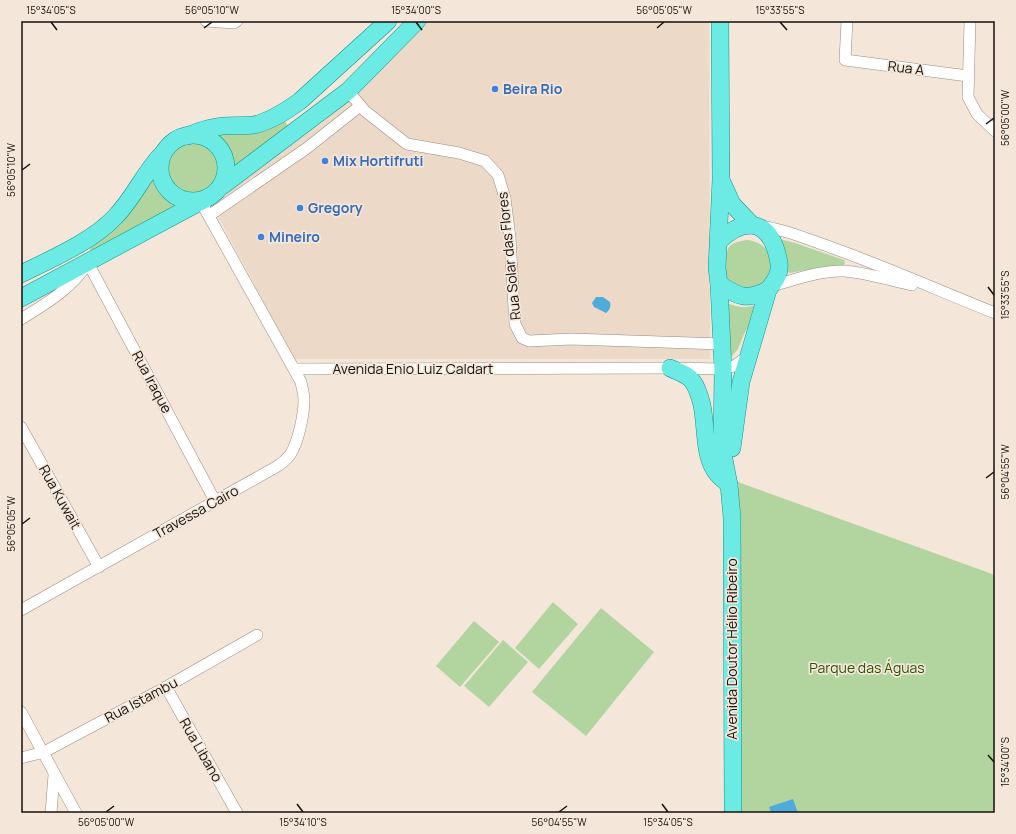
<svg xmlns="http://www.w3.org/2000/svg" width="1016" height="834" viewBox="0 0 1016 834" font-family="Manrope,sans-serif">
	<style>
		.built { fill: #edd9c7 }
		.green { fill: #b2d59f }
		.water { fill: #4eabdc }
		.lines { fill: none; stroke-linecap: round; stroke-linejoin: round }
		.minor-casing { stroke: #988b80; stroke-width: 12 }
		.primary-casing { stroke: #0e968e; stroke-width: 18 }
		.minor { stroke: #fff; stroke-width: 11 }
		.primary { stroke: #6cebe5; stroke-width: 17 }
		.ticks { fill: none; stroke: #16110d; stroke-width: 1.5 }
		.shop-dot { fill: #3f7fe0; stroke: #f4e6d9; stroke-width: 1.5 }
		.labels { text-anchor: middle; stroke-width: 3.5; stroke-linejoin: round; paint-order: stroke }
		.street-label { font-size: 14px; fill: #16110d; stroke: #f4e6d9 }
		.shop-label { font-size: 14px; font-weight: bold; fill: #366cbe; stroke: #f4e6d9; text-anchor: start }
		.park-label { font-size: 14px; fill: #2a5403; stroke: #f4e6d9 }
		.neatline { fill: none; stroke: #16110d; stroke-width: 1.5 }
		.ticks-label { font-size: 10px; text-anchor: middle; fill: #16110d }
	</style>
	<rect width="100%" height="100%" fill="#f4e6d9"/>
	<!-- built -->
	<polygon class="built" points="426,21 709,21 710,359 294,359 210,201 321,124"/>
	<!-- green -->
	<g class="green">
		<path d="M283,119l5,7 -57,46c2,-18 -10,-32 -26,-39z"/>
		<circle cx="193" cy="169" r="27"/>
		<path d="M155,171c3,17 12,28 28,35l-90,49 -6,-12z"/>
		<polygon points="780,239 795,243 844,260 845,264 843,266 821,267 790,273 787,272"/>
		<path d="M748,240c14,3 19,7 23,21 1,5 1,10 -2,15 -2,3 -6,9 -10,11 -10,5 -29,2 -34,-10 -2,-4 0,-9 0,-12 1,-18 4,-23 23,-25z"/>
		<path d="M726,302c9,5 19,7 29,3l-5,19 -6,10 -6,15 -7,8 -3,-1z"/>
		<polygon points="738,482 995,575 995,813 741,813 738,710"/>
		<polygon points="553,602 578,624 539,669 515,648"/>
		<polygon points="601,608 654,652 586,736 532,692"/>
		<polygon points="474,621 499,642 460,687 436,666"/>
		<polygon points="503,640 528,662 489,707 464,686"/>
	</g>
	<!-- water -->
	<g class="water">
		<path d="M596,297h7l7,5c1,4 0,8 -4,11l-12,-6 -2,-4z"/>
		<polygon points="793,799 798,813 771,813 769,807"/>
	</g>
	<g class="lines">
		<defs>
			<g id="minor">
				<polyline points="206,21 234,23 237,21"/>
				<polyline points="847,21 845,60 968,76"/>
				<polyline points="970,21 968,97 977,114 995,131"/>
				<polyline points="348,91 365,111 407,144 459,153 485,161 498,175 505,198 510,238 515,324 522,338 529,341 571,339 722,344"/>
				<polyline points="210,215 307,148 360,106"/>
				<path d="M760,226c24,3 47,13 70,21 56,20 110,44 165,66"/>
				<path d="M771,286c24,-6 49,-16 74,-15 22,2 45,9 67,14"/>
				<path d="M21,319c25,-15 51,-31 67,-56l127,238"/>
				<polyline points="294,369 670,368 723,369 734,366 747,357"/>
				<polyline points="21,427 99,567"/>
				<path d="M21,610l255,-143c5,-3 10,-7 14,-12 8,-12 14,-40 14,-55 0,-6 -2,-12 -3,-18l-100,-180"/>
				<polyline points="166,687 237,813"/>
				<polyline points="21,712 76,813"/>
				<polyline points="21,758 44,752 166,687 257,635"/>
				<polyline points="51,813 54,775"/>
			</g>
			<g id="primary">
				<polyline points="720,21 721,179 717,268 719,284 723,369 722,449 729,485 732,518 733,813"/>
				<circle cx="193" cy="168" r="33"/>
				<path d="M187,136c12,-5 23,-9 36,-10 10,-1 20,0 31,-1 17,-4 32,-14 46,-24l88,-80"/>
				<polyline points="722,182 732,204 751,224"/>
				<polyline points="222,186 348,91 417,21"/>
				<path d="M719,241c22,-21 46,-24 57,9 2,8 5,16 2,24 -2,6 -6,11 -10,16l-27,92 -9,66"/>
				<path d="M21,274c30,-15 72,-33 94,-57 19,-19 29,-45 48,-64"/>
				<path d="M719,284c21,13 26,17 49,6"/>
				<polyline points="21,298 209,197"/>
				<path d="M670,368c8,4 18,6 23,14 5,7 7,15 9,23 4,20 2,48 12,64 4,7 10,11 15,16"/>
			</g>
		</defs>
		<!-- minor casing -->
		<use href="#minor" class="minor-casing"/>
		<!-- primary casing -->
		<use href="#primary" class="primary-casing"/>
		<!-- minor -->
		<use href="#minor" class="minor"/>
		<!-- primary -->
		<use href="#primary" class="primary"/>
	</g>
	<!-- ticks -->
	<path class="ticks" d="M51,22l6,8M416,22l6,8M780,22l7,8M204,28l8,-6M657,28l7,-6M986,124l8,-6M22,170l8,-6M988,287l6,8M986,478l8,-6M22,524l8,-6M988,755l6,7M297,804l6,8M662,804l6,8M106,812l8,-6M559,812l8,-6"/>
	<!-- markers -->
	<g class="shop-dot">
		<circle cx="495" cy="89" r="4"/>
		<circle cx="325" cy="161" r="4"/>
		<circle cx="300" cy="208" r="4"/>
		<circle cx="261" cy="237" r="4"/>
	</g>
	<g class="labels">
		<!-- street labels -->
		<g class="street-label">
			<text transform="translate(906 68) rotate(7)" y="5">Rua A</text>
			<text transform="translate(509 256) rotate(-96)" y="5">Rua Solar das Flores</text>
			<text x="413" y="374">Avenida Enio Luiz Caldart</text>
			<text transform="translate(152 382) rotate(62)" y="5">Rua Iraque</text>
			<text transform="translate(60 497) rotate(61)" y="5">Rua Kuwait</text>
			<text transform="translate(196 512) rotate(-29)" y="5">Travessa Cairo</text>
			<text transform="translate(732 649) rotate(-90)" y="5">Avenida Doutor Hélio Ribeiro</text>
			<text transform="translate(141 700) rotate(-28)" y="5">Rua Istambu</text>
			<text transform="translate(201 750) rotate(60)" y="5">Rua Libano</text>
		</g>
		<!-- shop labels -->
		<g class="shop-label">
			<text x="503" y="94">Beira Rio</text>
			<text x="333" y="166">Mix Hortifruti</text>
			<text x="308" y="213">Gregory</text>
			<text x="269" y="242">Mineiro</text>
		</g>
		<!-- park labels -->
		<g class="park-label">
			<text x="867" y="673">Parque das Águas</text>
		</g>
	</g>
	<!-- border -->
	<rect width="1016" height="834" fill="none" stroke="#f4e6d9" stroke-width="44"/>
	<rect x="22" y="22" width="972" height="790" class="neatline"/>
	<g class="ticks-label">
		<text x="51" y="14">15°34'05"S</text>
		<text x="212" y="14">56°05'10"W</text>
		<text x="416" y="14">15°34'00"S</text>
		<text x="664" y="14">56°05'05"W</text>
		<text x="780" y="14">15°33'55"S</text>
		<text transform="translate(1005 118) rotate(-90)" y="4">56°05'00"W</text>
		<text transform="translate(11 170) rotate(-90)" y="4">56°05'10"W</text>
		<text transform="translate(1005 295) rotate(-90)" y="4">15°33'55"S</text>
		<text transform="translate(1005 472) rotate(-90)" y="4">56°04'55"W</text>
		<text transform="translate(11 524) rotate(-90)" y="4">56°05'05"W</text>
		<text transform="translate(1005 762) rotate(-90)" y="4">15°34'00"S</text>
		<text x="106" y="826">56°05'00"W</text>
		<text x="303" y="826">15°34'10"S</text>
		<text x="559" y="826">56°04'55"W</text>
		<text x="668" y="826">15°34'05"S</text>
	</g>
</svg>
